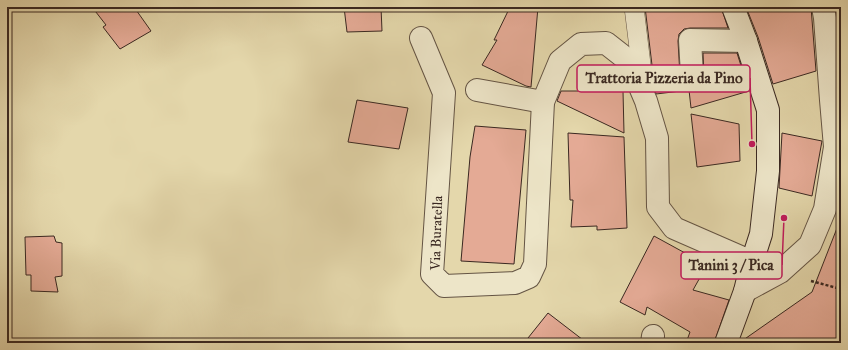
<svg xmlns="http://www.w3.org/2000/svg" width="848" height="350" viewBox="0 0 848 350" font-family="'IM FELL Great Primer',serif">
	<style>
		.building { fill: #e4aa95; stroke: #3a2821 }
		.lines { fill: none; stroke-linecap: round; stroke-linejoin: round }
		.pedestrian-casing { stroke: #645444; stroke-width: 20 }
		.minor-casing { stroke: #645444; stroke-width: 24 }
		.secondary-casing { stroke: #3a2821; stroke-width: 24 }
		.path { stroke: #3a2821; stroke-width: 2.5; stroke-dasharray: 3 2; stroke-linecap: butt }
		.pedestrian { stroke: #ede5c8; stroke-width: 19 }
		.minor { stroke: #ede5c8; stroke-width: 22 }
		.secondary { stroke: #ede5c8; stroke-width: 22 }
		.labels { text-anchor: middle; stroke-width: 3; stroke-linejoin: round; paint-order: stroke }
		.street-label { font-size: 14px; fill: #3a2821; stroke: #ede5c8 }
		.leader { fill: none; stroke: #c2185b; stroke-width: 1.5 }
		.callout-dot { fill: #c2185b; stroke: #ede5c8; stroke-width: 1.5 }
		.callout { fill: #ede5c8; stroke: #c2185b; stroke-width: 1.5 }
		.callout-label { font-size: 15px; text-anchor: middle; font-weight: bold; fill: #3a2821 }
	</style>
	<rect width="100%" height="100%" fill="#e4d7ab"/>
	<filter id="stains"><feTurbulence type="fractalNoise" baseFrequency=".005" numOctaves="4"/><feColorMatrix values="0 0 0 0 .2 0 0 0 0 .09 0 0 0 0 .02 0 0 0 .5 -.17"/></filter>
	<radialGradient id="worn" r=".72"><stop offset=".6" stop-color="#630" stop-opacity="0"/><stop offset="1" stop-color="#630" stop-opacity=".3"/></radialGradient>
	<!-- building -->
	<g class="building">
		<polygon points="92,7 134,7 151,31 120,49 103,27 106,25"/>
		<polygon points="344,7 381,7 382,31 347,32"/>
		<polygon points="510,7 538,7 531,87 526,86 482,65 497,40 494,40"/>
		<polygon points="645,7 721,7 728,28 690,28 684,29 679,34 678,41 680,76 681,82 686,86 692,87 698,86 703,81 704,74 703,53 737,53 749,91 691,108 689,90 656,94 655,90"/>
		<polygon points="746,7 811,7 816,71 773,84 758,37"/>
		<polygon points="836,7 841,7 841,63 837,17"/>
		<polygon points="561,91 623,91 624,133 557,101"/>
		<polygon points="357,100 408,108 399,149 348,142"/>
		<polygon points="691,114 739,124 740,161 697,167"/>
		<polygon points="475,126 526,130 514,264 461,261 470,157"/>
		<polygon points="568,133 624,137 627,228 597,230 597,226 571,227 573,200 570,200"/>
		<polygon points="782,133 822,141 812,196 779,188"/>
		<polygon points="839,223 841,223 841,343 739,343 812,292"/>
		<polygon points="54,236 56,242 62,243 62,276 55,277 58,292 31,291 31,275 26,275 25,237"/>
		<polygon points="654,236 707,265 693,290 729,300 714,343 686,343 690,332 647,307 645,315 620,302"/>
		<polygon points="548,313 587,343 524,343"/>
	</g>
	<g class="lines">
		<defs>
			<polyline id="pedestrian" points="634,7 644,89"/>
			<g id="minor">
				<polyline points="421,38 444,93 432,274 444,286 515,283 529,277 535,264 543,102 560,61 581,44 606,43 629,61 646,101 657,138 658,207 674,228 752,262"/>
				<polyline points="692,75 690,40 746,41"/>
				<polyline points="477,90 543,102"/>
				<polyline points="745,291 780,272 810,245 825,209 835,147 831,100 825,18 823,7"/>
				<polyline points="652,343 653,336"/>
			</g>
			<polyline id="secondary" points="726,343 745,291 752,262 761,234 768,171 768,110 746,41 733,7"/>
		</defs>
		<!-- pedestrian casing -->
		<use href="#pedestrian" class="pedestrian-casing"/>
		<!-- minor casing -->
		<use href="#minor" class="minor-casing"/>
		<!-- secondary casing -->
		<use href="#secondary" class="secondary-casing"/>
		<!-- path -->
		<g class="path">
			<polyline points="7,37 10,54 7,95"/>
			<polyline points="811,281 841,289"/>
		</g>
		<!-- pedestrian -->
		<use href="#pedestrian" class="pedestrian"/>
		<!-- minor -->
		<use href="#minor" class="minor"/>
		<!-- secondary -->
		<use href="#secondary" class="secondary"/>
	</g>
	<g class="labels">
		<!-- street labels -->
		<g class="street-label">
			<text transform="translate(436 233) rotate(-88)" y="5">Via Buratella</text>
		</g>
	</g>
	<!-- callouts -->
	<path class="leader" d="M752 144L750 78M784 218L782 265"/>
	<g class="callout-dot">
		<circle cx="752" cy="144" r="4"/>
		<circle cx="784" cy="218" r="4"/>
	</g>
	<g class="callout">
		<rect x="577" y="65" width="173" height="27" rx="4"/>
		<rect x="681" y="252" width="101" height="27" rx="4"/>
	</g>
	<g class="callout-label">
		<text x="664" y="83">Trattoria Pizzeria da Pino</text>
		<text x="731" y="270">Tanini 3 / Pica</text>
	</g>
	<!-- margin -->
	<rect width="848" height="350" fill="none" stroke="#e4d7ab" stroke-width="24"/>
	<rect x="8" y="8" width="832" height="334" fill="none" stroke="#3a2821" stroke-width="2"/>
	<rect x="12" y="12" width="824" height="326" fill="none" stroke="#3a2821"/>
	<rect width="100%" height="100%" filter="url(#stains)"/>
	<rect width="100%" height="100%" fill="url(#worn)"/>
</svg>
